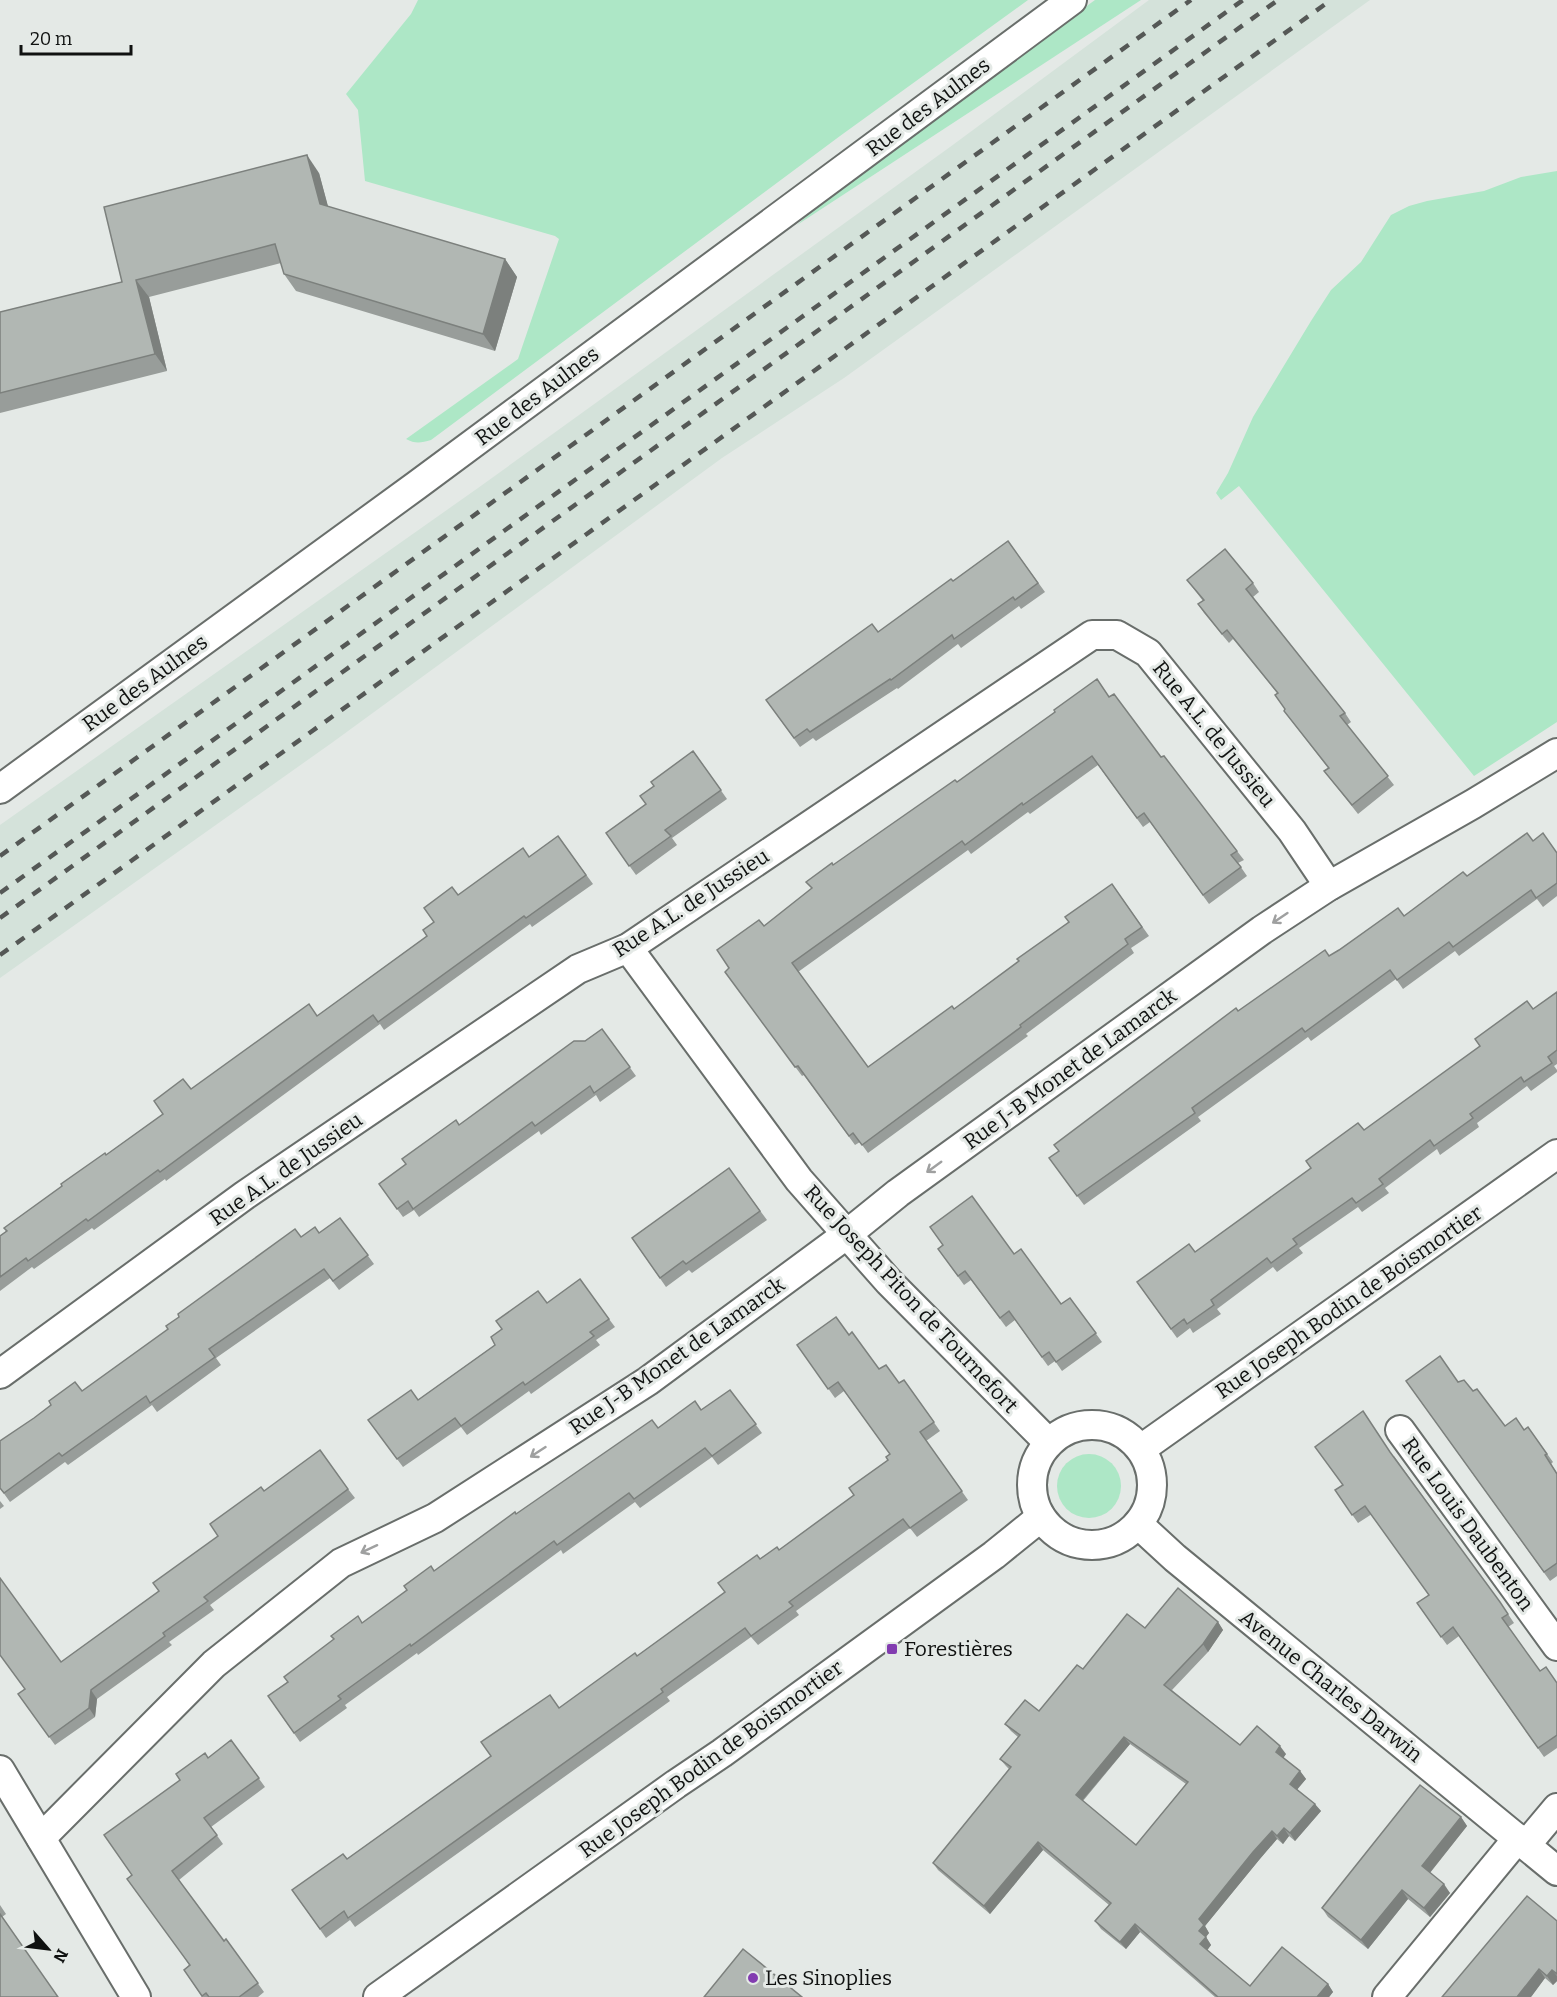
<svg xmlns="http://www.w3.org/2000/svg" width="1557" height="1997" viewBox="0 0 1557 1997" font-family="Bitter,serif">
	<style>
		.built { fill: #d4e2da }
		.green { fill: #ade7c6 }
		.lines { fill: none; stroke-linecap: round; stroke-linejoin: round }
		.street-casing { stroke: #696e6b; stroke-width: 32 }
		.street { stroke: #fff; stroke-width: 28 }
		.rail { stroke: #555856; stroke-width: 4.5; stroke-dasharray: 10 10; stroke-linecap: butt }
		.wall { fill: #989d9a; fill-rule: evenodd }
		.shaded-wall { fill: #7c807d }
		.building { fill: #b1b7b3; stroke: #7c807d; stroke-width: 1.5; fill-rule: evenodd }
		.oneway { stroke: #9fa0a0 }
		.poi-dot { fill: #823cb0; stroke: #e4e9e6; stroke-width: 2 }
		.labels { text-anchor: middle; stroke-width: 6; stroke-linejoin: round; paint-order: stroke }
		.street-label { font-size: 21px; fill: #101211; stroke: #e4e9e6 }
		.poi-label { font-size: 21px; fill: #101211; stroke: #e4e9e6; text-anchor: start }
	</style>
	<rect width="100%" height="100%" fill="#e4e9e6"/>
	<!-- built -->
	<polygon class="built" points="1149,0 1370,0 844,378 722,458 333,742 0,978 0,825 478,488 950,147"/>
	<!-- green -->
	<g class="green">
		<path d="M418,0h610l-188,136 -409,304c-10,3 -16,4 -25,-1l112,-80 41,-120 -4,-3 -190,-55 -7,-71 -12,-16 65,-80z"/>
		<polygon points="1095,0 1141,0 797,225 831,193"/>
		<polygon points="1557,171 1557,722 1474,776 1239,486 1221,500 1216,493 1228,473 1253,417 1311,321 1331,290 1361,262 1391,215 1409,206 1427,201 1484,191 1521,177"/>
		<circle cx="1089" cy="1486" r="32"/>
	</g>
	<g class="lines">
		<defs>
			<g id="street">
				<polyline points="0,789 417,485 1072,0"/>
				<polyline points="628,948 799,1180 889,1282 1049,1443"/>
				<polyline points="0,1374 245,1195 578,969 628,948 1092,635 1117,635 1148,653 1292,831 1329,886"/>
				<circle cx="1092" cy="1485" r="60"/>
				<polyline points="1400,1430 1557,1646"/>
				<polyline points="1141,1449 1557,1154"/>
				<polyline points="1138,1524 1175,1558 1557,1871"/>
				<polyline points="0,1770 136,1997"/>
				<polyline points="41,1838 214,1664 341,1563 435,1518 648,1381 846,1235 898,1193 1262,930 1329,886 1473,804 1557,753"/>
				<polyline points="1526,1845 1557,1808"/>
				<polyline points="378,1997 676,1784 722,1753 994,1555 1041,1517"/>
				<polyline points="1387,1997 1518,1838"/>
			</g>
		</defs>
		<!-- street casing -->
		<use href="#street" class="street-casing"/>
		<!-- street -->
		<use href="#street" class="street"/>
		<!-- rail -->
		<g class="rail">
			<polyline points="0,856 1191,0"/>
			<polyline points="0,893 1243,0"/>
			<polyline points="0,918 1278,0"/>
			<polyline points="0,955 1331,0"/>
		</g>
	</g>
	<!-- wall -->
	<g class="wall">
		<polygon points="319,173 328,207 505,259 517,277 495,351 296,291 284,274 281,263 149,297 167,371 0,413 0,312 122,282"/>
		<polygon points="1008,541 1045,592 1021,609 1019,606 961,648 958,644 898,689 897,688 816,741 813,738 800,747 766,700 878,632 953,581"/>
		<polygon points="1187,580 1253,583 1259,592 1253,597 1345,713 1351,722 1347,725 1394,785 1358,814 1324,771 1328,768 1284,711 1285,709 1275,695 1277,693 1233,639 1229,643 1204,613 1198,604 1203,601"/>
		<polygon points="1109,697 1161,757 1237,851 1244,860 1238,863 1247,876 1209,904 1150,822 1143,827 1098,765 1030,814 1028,812 971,854 968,850 798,972 868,1067 954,1009 1019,961 1069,922 1112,884 1149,936 1131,948 1134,953 1026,1034 1028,1036 868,1153 860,1142 855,1145 804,1075 802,1076 725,972 729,968 764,926 811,889 833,865 957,782"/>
		<polygon points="693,751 727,799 672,838 677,845 636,875 606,833 646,804 654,786"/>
		<polygon points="558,836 593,884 532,927 530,924 384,1030 380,1024 166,1181 165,1179 94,1230 92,1228 34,1269 32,1267 0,1291 0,1236 6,1231 4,1228 163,1114 191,1089 317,1016 427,936 434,922 458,895 529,857"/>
		<polygon points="1533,841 1557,853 1557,896 1543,907 1537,899 1459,956 1455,951 1403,989 1396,979 1311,1041 1308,1037 1198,1117 1201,1121 1084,1205 1049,1158 1059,1151 1238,1011 1329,956 1404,916 1467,876"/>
		<polygon points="1557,992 1557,1064 1554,1066 1557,1070 1557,1072 1531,1091 1527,1086 1477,1123 1479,1127 1440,1155 1437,1149 1385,1188 1389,1193 1362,1212 1358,1207 1345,1216 1299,1248 1303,1253 1277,1272 1273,1267 1217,1309 1221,1314 1193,1333 1190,1328 1177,1338 1137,1282 1195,1252"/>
		<polygon points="602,1029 636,1076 600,1102 596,1095 541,1135 539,1131 419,1217 414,1210 403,1217 379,1184"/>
		<polygon points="729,1168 767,1220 692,1273 689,1270 666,1287 632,1238"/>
		<polygon points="340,1218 374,1264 339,1290 330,1278 216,1358 221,1365 157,1412 152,1405 68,1465 65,1462 10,1502 0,1488 82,1391 301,1237 319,1233"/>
		<polygon points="938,1249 1014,1254 1061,1304 1070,1298 1102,1342 1062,1371 1055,1361 1048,1366 1015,1320 1006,1327 971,1280 964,1285"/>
		<polygon points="547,1303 609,1319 615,1327 596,1340 600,1345 531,1394 529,1391 467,1435 461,1427 403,1467 368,1420 418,1400 495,1345"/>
		<polygon points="849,1335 879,1369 899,1383 904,1380 940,1431 926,1441 968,1500 917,1537 910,1528 796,1611 799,1615 758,1645 751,1637 667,1697 670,1701 355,1927 350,1920 326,1938 292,1890 347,1859 559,1708 637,1656 725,1592 760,1559 779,1550 854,1495 888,1460 890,1454 844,1391 835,1398 797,1345"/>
		<polygon points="1406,1381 1458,1382 1473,1391 1505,1426 1524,1430 1528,1427 1553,1462 1551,1464 1557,1473 1557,1576 1550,1581"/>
		<polygon points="730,1390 762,1433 718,1465 712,1457 640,1508 635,1502 563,1554 561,1550 418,1655 417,1653 345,1705 347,1708 300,1742 268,1696 287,1682 362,1623 434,1571 516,1514 658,1428 701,1410"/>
		<polygon points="1394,1456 1506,1611 1514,1623 1508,1627 1540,1671 1557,1683 1557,1748 1544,1757 1459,1636 1447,1645 1417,1603 1429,1595 1372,1514 1358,1523 1335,1490 1343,1485"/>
		<polygon points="348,1489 355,1498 210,1605 214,1610 169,1642 172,1645 97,1699 95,1717 55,1745 18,1694 61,1662 159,1591 218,1536 264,1491"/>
		<polygon points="0,1501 4,1506 0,1509"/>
		<path d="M1218,1622l5,8 -15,22 -36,38 68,55 46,9 -3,3 17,14 6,8 -9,10 24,22 -26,30 -6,-5 -6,8 -6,-5 -18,21 -54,66 4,7 -3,4 5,8 -4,5 43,36 78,-2 5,8 -4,5h-114l-75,-65 -14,17 -25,-20 -6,-8 14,-16 -66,-55 -53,64 -52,-44 -5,-7 76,-94 -3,-3 -6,-7 18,-22 -7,-6 -6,-7 34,-13 44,-42 62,-41zM1130,1744l56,40 -50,61 -53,-44z"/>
		<polygon points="231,1740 265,1787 211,1827 223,1844 179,1880 224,1941 226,1939 264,1992 258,1997 202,1997 184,1970 189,1965 132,1875 180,1780"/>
		<polygon points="1461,1817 1467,1826 1430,1873 1450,1893 1430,1917 1408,1899 1368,1949 1328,1917 1322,1908"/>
		<polygon points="0,1905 6,1914 2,1917 0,1997"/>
		<polygon points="1557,1921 1557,1981 1553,1985 1545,1978 1531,1997"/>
	</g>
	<!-- shaded-wall -->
	<g class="shaded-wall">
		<polygon points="307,155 319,173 332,221 320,204"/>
		<polygon points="505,259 517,277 495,351 483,334"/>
		<polygon points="136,280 149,297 167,371 155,354"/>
		<polygon points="1218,1622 1223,1630 1208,1652 1203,1644"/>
		<polygon points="91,1690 97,1699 95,1717 89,1708"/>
		<polygon points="1124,1737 1130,1744 1081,1802 1076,1795"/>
		<polygon points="1280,1746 1286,1754 1282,1760 1276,1752"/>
		<polygon points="1300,1771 1306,1779 1296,1791 1290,1784"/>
		<polygon points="1315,1804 1321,1811 1295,1841 1290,1833"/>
		<polygon points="1461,1817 1467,1826 1428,1875 1422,1866"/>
		<polygon points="1284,1828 1289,1836 1283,1844 1277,1836"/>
		<polygon points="1272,1831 1277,1839 1259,1860 1205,1926 1209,1933 1204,1939 1199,1931 1199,1919 1253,1852"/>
		<polygon points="1038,1842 1043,1850 990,1914 984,1906"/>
		<polygon points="1444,1884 1450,1893 1430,1917 1424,1908"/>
		<polygon points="1402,1890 1408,1899 1368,1949 1361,1940"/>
		<polygon points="1135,1924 1140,1932 1126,1949 1120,1942"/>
		<polygon points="1206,1937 1211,1945 1206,1952 1200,1944"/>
		<polygon points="1539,1969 1545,1978 1531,1997 1517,1997"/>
		<polygon points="1552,1970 1557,1976 1557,1981 1553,1985 1547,1976"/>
		<polygon points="1328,1984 1333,1992 1329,1997 1317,1997"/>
	</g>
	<!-- building -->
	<g class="building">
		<polygon points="307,155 320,204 505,259 483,334 284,274 275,244 136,280 155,354 0,393 0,312 122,282 104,207"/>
		<polygon points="1008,541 1038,583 1015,600 1013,597 954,639 952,635 891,680 890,679 810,732 807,729 794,738 766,700 872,624 878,632 951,579 953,581"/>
		<polygon points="1225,549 1253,583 1246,589 1345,713 1340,716 1388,776 1352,805 1324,771 1329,768 1284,711 1285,709 1275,695 1278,693 1227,630 1222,634 1198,604 1204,600 1187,580"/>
		<polygon points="1097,679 1109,697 1114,694 1161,757 1164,756 1237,851 1231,855 1241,867 1203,895 1144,813 1137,818 1092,756 1023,805 1022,803 965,845 962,841 792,963 868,1067 952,1006 954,1009 1019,961 1017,959 1069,922 1065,917 1112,884 1142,927 1125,939 1128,944 1020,1025 1021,1027 862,1145 853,1133 849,1136 798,1066 795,1067 725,972 729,968 717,950 759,920 764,926 812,888 806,882 832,863 833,865 955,780 957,782 1055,712 1054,710"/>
		<polygon points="693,751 721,790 665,830 671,836 629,866 606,833 646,804 640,796 654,786 651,782"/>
		<polygon points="1527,833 1533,841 1543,833 1557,853 1557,883 1536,898 1531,890 1453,947 1449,942 1397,980 1390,970 1305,1032 1302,1028 1192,1108 1195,1113 1077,1196 1049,1158 1059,1151 1054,1145 1236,1008 1238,1011 1325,950 1329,956 1339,950 1398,908 1404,916 1463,872 1467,876"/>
		<polygon points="558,836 586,875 526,918 524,916 378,1022 373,1015 160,1172 158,1170 88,1221 86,1219 28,1261 26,1258 0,1277 0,1236 7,1231 4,1228 62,1186 61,1184 105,1153 106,1155 163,1114 154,1101 183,1079 191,1089 309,1004 317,1016 427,936 423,930 434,922 424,908 452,887 458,895 523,848 529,857"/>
		<polygon points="1557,992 1557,1050 1548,1057 1552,1063 1524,1082 1521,1077 1470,1114 1473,1118 1434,1146 1430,1140 1379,1179 1383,1184 1356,1203 1352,1198 1339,1207 1293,1239 1297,1244 1271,1263 1267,1258 1211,1300 1214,1305 1187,1324 1184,1319 1171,1329 1137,1282 1189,1244 1195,1252 1311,1168 1306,1161 1358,1123 1364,1130 1480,1046 1475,1039 1527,1001 1533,1009"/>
		<polygon points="602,1029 630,1067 594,1093 590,1086 535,1126 532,1122 413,1209 408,1201 397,1209 379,1184 406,1164 402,1159 456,1120 459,1125 574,1041 585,1041"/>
		<polygon points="729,1168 760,1211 686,1264 683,1261 660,1278 632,1238"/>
		<polygon points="972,1196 1014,1254 1021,1249 1061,1304 1070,1298 1096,1333 1056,1362 1049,1352 1042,1357 1009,1311 1000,1318 965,1271 958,1276 938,1249 943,1245 930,1227"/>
		<polygon points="340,1218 368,1255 333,1281 324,1269 209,1349 215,1357 150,1403 146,1396 62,1456 59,1453 4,1493 0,1488 0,1441 34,1418 51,1405 49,1401 75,1382 82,1391 168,1329 166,1326 179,1317 178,1314 295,1229 301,1237 315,1227 319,1233"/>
		<polygon points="580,1279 609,1319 590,1332 594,1336 525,1385 523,1382 461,1426 455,1418 397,1459 368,1420 411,1390 418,1400 495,1345 491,1337 502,1329 496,1321 538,1291 547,1303"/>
		<polygon points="836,1317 849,1335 852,1332 879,1369 886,1365 899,1383 904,1380 934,1422 920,1432 962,1491 910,1528 903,1519 789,1602 793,1606 751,1636 745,1628 661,1689 663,1692 348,1918 344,1911 320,1929 292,1890 343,1854 347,1859 491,1756 481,1742 550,1695 559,1708 635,1653 637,1656 725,1592 718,1583 757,1555 760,1559 777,1547 779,1550 854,1495 849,1488 888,1460 886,1457 890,1454 838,1382 828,1389 797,1345"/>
		<polygon points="1440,1356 1458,1382 1464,1380 1473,1391 1477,1389 1505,1426 1516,1418 1524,1430 1528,1427 1547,1454 1545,1455 1557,1474 1557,1563 1544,1572 1406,1381"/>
		<polygon points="730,1390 756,1424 712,1456 705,1448 634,1499 629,1493 557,1545 554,1541 411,1646 410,1644 338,1696 341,1699 294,1733 268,1696 288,1682 284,1677 334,1639 331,1636 358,1616 362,1623 407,1590 404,1586 431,1566 434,1571 515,1512 516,1514 652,1420 658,1428 695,1401 701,1410"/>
		<polygon points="1363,1411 1390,1452 1500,1602 1508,1614 1502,1618 1540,1671 1546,1667 1557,1683 1557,1735 1538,1748 1453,1627 1441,1637 1417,1603 1429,1595 1365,1506 1352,1515 1335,1490 1343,1485 1315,1447"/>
		<polygon points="320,1450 348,1489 204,1597 208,1601 163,1633 165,1636 91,1690 89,1708 49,1737 18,1694 25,1689 0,1655 0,1578 61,1662 159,1591 153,1583 218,1536 210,1524 261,1487 264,1491"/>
		<path d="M1178,1588l40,34 -15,22 -39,41 76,60 17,-19 23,20 -4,6 24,19 -10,13 25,20 -25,29 -6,-5 -7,8 -5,-5 -19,21 -54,67 5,6 -5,6 7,6 -6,7 50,42 32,-39 46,37 -11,13h-99l-83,-73 -15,18 -25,-21 16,-18 -73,-61 -54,64 -51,-43 78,-96 -11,-8 20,-24 -15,-11 20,-24 14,11 38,-46 6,4 44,-55 18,14zM1124,1737l64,45 -52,63 -60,-50z"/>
		<polygon points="231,1740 259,1778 204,1818 217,1835 172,1871 224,1941 226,1939 258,1983 239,1997 209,1997 206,1993 202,1996 184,1970 190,1965 127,1879 132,1875 104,1835 180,1780 176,1774 205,1753 208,1758"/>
		<polygon points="1420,1785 1461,1817 1422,1866 1444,1884 1424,1908 1402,1890 1361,1940 1322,1908"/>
		<polygon points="1527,1896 1557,1921 1557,1974 1552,1970 1547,1976 1539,1969 1517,1997 1442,1997"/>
		<polygon points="0,1914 58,1997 0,1997"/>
		<polygon points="743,1949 802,1997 704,1997"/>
	</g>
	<!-- one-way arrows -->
	<defs><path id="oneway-shaft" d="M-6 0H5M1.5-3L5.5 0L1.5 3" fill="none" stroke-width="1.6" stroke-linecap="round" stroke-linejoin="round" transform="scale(1.5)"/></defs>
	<g class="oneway">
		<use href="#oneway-shaft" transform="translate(1280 918) rotate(146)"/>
		<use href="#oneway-shaft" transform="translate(934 1167) rotate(144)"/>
		<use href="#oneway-shaft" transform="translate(538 1452) rotate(147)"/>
		<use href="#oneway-shaft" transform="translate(369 1549) rotate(155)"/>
	</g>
	<!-- markers -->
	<g class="poi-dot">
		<rect x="886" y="1643" width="12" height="12" rx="3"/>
		<circle cx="753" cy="1978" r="6"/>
	</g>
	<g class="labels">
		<!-- street labels -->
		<g class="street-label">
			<text transform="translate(928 107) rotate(-37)" y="7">Rue des Aulnes</text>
			<text transform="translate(537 396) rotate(-37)" y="7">Rue des Aulnes</text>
			<text transform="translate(145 683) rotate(-36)" y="7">Rue des Aulnes</text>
			<text transform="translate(1214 734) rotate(51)" y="7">Rue A.L. de Jussieu</text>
			<text transform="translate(691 903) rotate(-33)" y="7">Rue A.L. de Jussieu</text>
			<text transform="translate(1070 1069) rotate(-36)" y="7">Rue J-B Monet de Lamarck</text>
			<text transform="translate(286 1169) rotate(-35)" y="7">Rue A.L. de Jussieu</text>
			<text transform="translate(911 1299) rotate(47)" y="7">Rue Joseph Piton de Tournefort</text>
			<text transform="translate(1349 1302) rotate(-35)" y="7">Rue Joseph Bodin de Boismortier</text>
			<text transform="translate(677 1356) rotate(-35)" y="7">Rue J-B Monet de Lamarck</text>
			<text transform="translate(1468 1524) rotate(54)" y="7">Rue Louis Daubenton</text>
			<text transform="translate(1331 1686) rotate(39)" y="7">Avenue Charles Darwin</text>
			<text transform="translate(711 1759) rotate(-36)" y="7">Rue Joseph Bodin de Boismortier</text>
		</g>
		<!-- poi labels -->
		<g class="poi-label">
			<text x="904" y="1656">Forestières</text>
			<text x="765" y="1985">Les Sinoplies</text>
		</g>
	</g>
	<!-- north arrow -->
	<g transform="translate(48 1949) rotate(118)" stroke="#e4e9e6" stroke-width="4.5" paint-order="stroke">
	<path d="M0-4.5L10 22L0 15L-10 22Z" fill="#101211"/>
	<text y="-9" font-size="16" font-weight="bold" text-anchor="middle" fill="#101211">N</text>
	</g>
	<!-- scale -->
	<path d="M21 45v9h110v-9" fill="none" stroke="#101211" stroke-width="3"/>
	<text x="30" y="45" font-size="18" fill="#101211" stroke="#e4e9e6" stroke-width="4.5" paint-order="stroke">20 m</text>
</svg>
